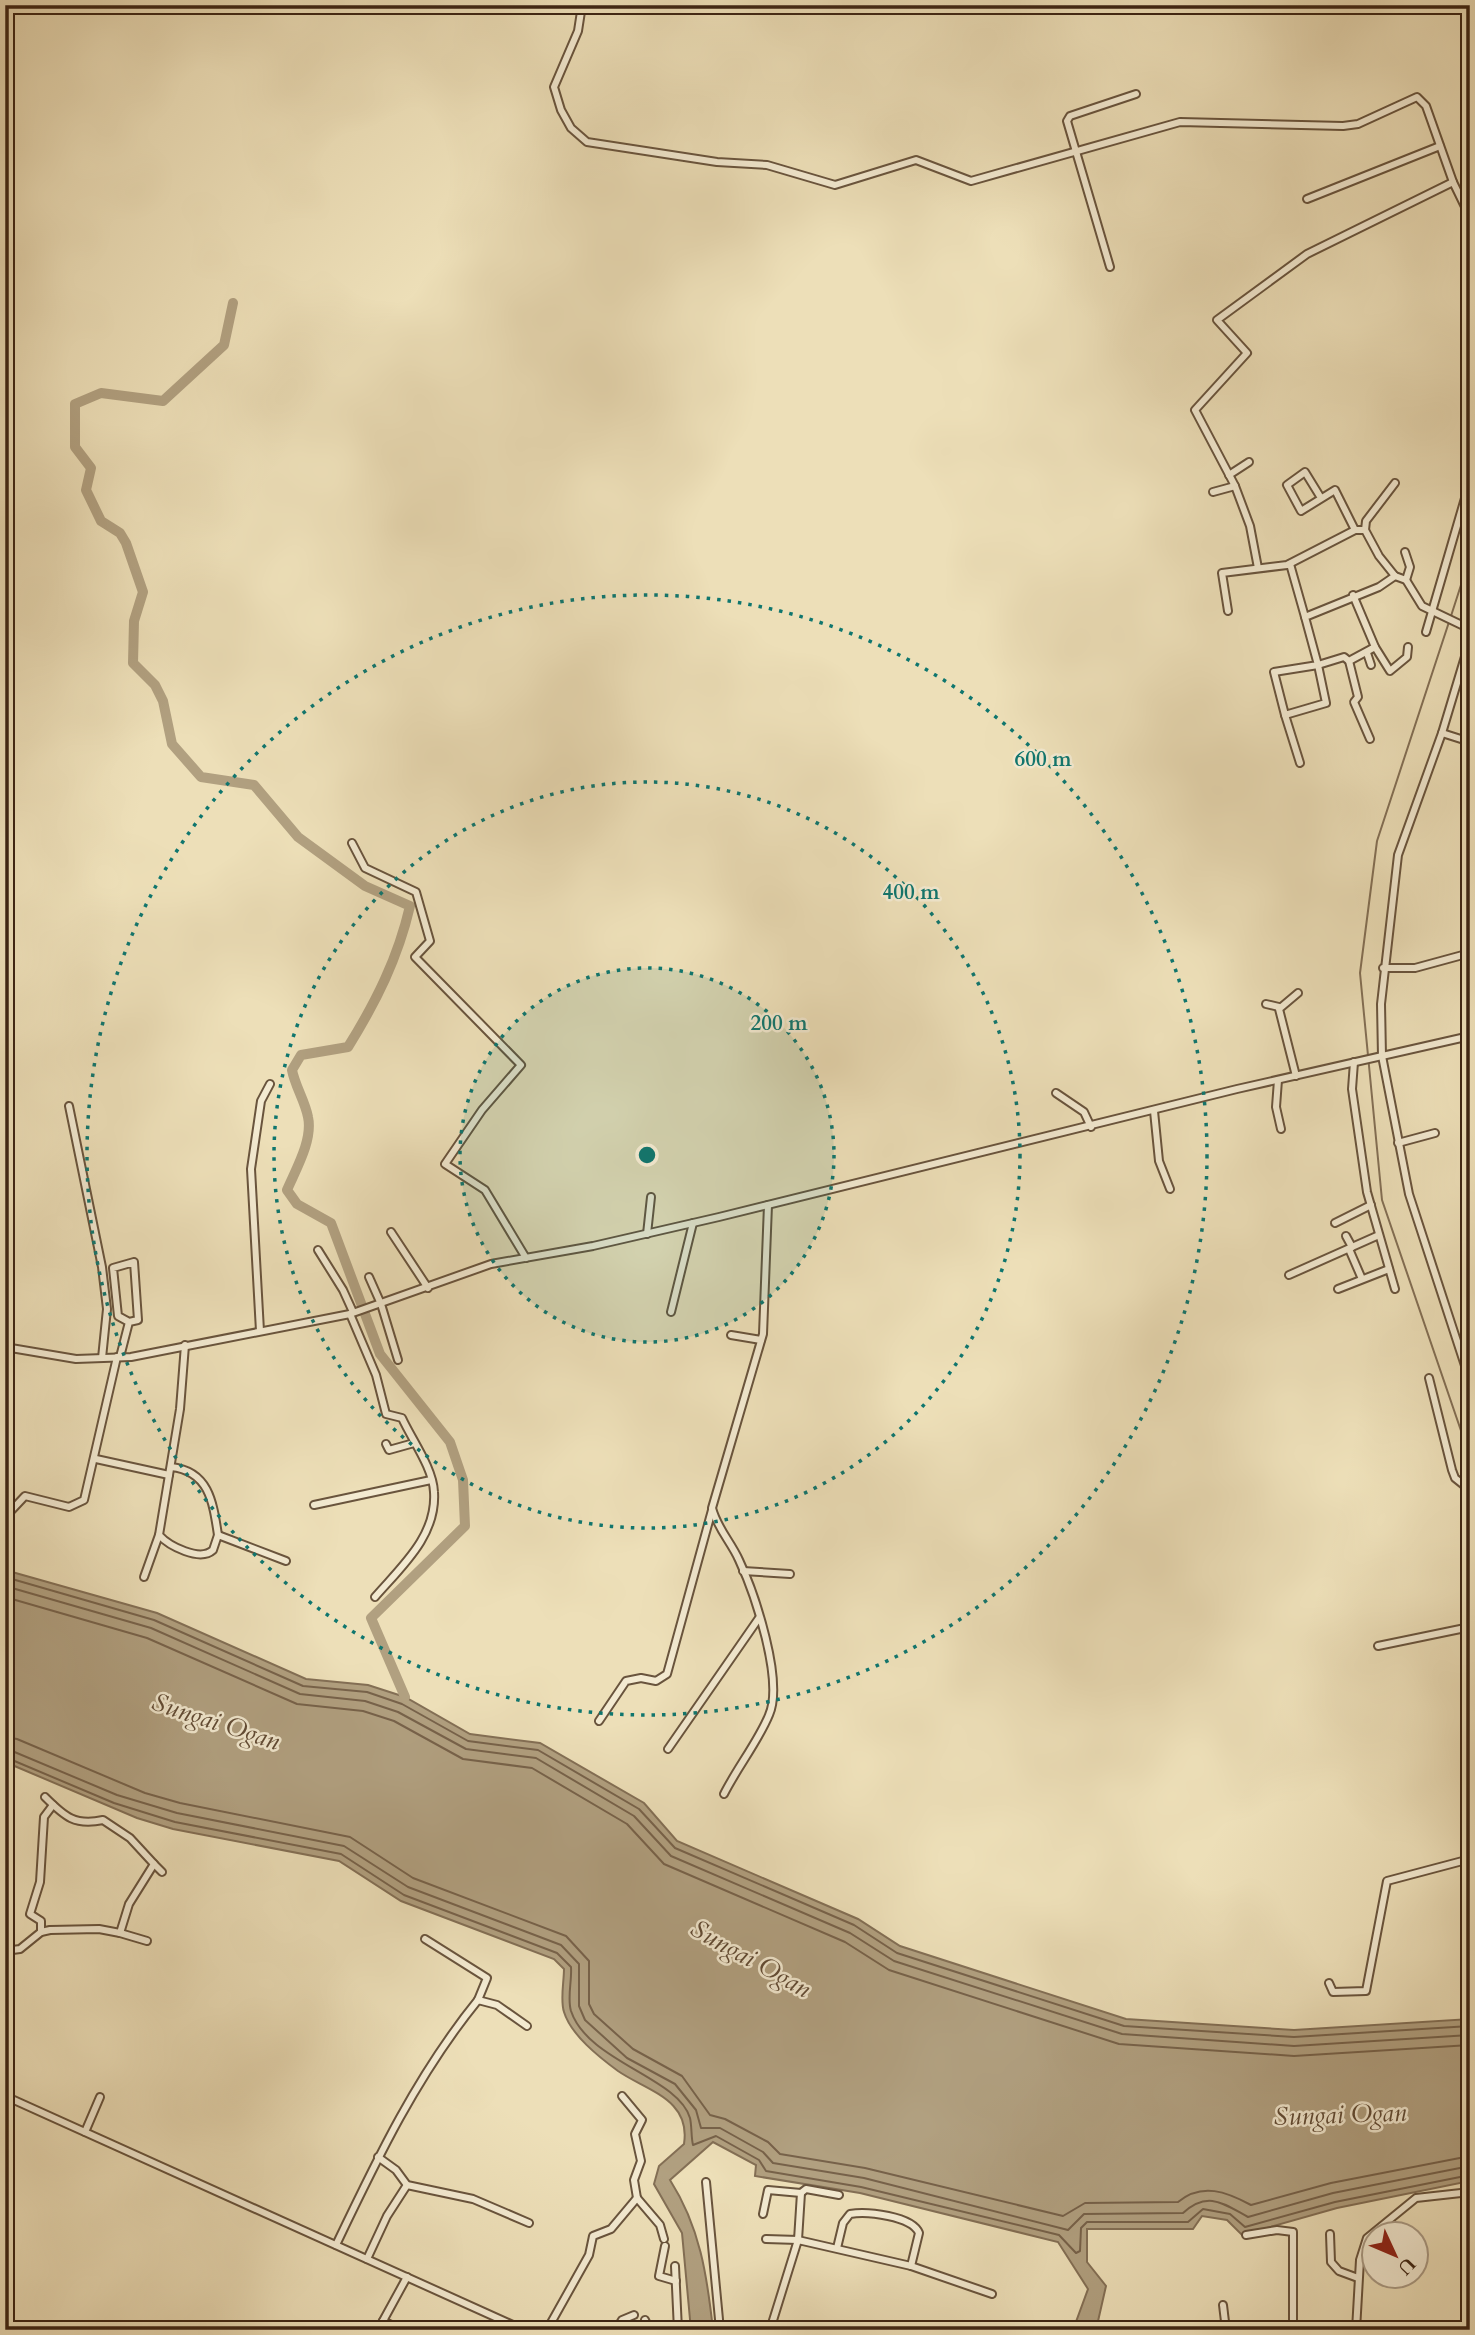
<svg xmlns="http://www.w3.org/2000/svg" width="1475" height="2335" viewBox="0 0 1475 2335" font-family="Cardo,serif">
	<style>
		.water { fill: #b1a080; stroke: #836f55; stroke-width: 2 }
		.lines { fill: none; stroke-linecap: round; stroke-linejoin: round }
		.shore { stroke: #77624a; stroke-width: 2 }
		.stream { stroke: #836f55; stroke-width: 2 }
		.river { stroke: #b1a080; stroke-width: 10 }
		.minor-casing { stroke: #69543d; stroke-width: 10 }
		.minor { stroke: #f3ead1; stroke-width: 6 }
		.ring { fill: none; stroke: #0f766e; stroke-width: 3.5; stroke-dasharray: 3.5 7 }
		.labels { text-anchor: middle; stroke-width: 5; stroke-linejoin: round; paint-order: stroke }
		.water-label { font-size: 26px; font-style: italic; fill: #604a34; stroke: #f3ead1 }
		.centre { fill: #0f766e; stroke: #f3ead1; stroke-width: 3.5 }
		.ring-label { font-size: 21px; text-anchor: middle; font-weight: bold; fill: #0f766e; stroke: #f3ead1; stroke-width: 5; stroke-linejoin: round; paint-order: stroke }
	</style>
	<rect width="100%" height="100%" fill="#eddfb8"/>
	<filter id="stains"><feTurbulence type="fractalNoise" baseFrequency=".00286" numOctaves="4"/><feColorMatrix values="0 0 0 0 .2 0 0 0 0 .09 0 0 0 0 .02 0 0 0 .5 -.17"/></filter>
	<radialGradient id="worn" r=".72"><stop offset=".6" stop-color="#630" stop-opacity="0"/><stop offset="1" stop-color="#630" stop-opacity=".3"/></radialGradient>
	<!-- water -->
	<path class="water" d="M5,1570l152,43 149,66 62,6 37,12 65,37 70,9 104,60 33,38 181,78 42,27 226,73 168,11 176,-11v162l-133,27 -95,27 -15,-15 -25,-4 -9,13h-106v33l19,24 -10,44h-23l15,-41 -30,-47 -198,-49 -105,-17 1,-11 -43,-23 -43,38c30,47 37,95 43,150h-22l-9,-97 -28,-49 5,-18 25,-22c7,-45 -37,-53 -66,-73 -19,-14 -47,-36 -54,-59 -4,-12 0,-30 0,-43l-10,-10 -153,-58 -62,-40 -166,-32 -36,-11 -132,-56z"/>
	<g class="lines">
		<!-- shore -->
		<g class="shore">
			<polyline points="5,1577 154,1620 303,1686 367,1692 402,1704 468,1741 538,1750 639,1809 675,1848 854,1925 897,1953 1124,2026 1294,2037 1470,2026"/>
			<polyline points="5,1586 151,1628 300,1694 365,1701 398,1712 466,1749 536,1758 634,1816 671,1856 850,1933 894,1961 1122,2034 1294,2046 1470,2035"/>
			<polyline points="5,1597 147,1638 297,1704 363,1711 394,1721 463,1759 532,1768 627,1824 664,1864 845,1942 889,1970 1119,2044 1294,2056 1470,2045"/>
			<path d="M5,1737l12,2 128,54 35,10 170,34 63,41 153,58 23,25v43l5,10 39,35 49,27 28,39 15,4 43,23 12,12 85,14 198,48 22,-13 93,-1c24,-20 49,-10 73,3l80,-22 139,-27"/>
			<path d="M5,1748l112,47 60,18 167,33 64,41 153,58 18,19v42l6,14 42,38 48,26 21,26 5,18h19l43,24 10,11 91,15 204,52 16,-16 99,-1c25,-23 41,-9 65,4l85,-24 137,-27"/>
			<path d="M5,1757l109,46 61,19 166,32 63,41 153,58 14,14c1,14 -4,31 0,44 17,51 107,66 119,107 2,9 1,19 3,27l23,-9 43,24 7,11 95,16 198,48 17,18 4,-2 1,-23 6,-6h101l15,-13 27,5 15,13 90,-25 135,-27"/>
		</g>
		<!-- stream -->
		<g class="stream">
			<polyline points="1451,616 1470,557"/>
			<polyline points="1449,622 1377,841 1360,973 1382,1200 1470,1457"/>
		</g>
		<!-- river -->
		<path class="river" d="M233,303l-9,42 -61,56 -62,-8 -26,11v43l16,21 -5,22 15,31 19,12 6,10 17,49 -9,29 -1,42 22,22 8,16 9,43 29,33 53,8 44,52 67,49 45,20c-12,52 -34,96 -62,141l-47,8 -9,15c3,16 13,31 16,47 5,23 -12,52 -21,73l10,14 34,19 49,131 70,88 13,38 2,46 -94,92 34,79"/>
		<defs>
			<g id="minor">
				<polyline points="582,5 578,31 554,87 561,110 571,128 587,142 717,162 767,165 835,185 916,160 971,181 1180,122 1343,126 1358,124 1417,97 1426,106 1453,182 1470,217"/>
				<polyline points="1307,199 1440,146"/>
				<polyline points="1110,267 1067,121 1070,116 1136,94"/>
				<polyline points="1229,475 1249,462"/>
				<polyline points="1213,492 1235,486"/>
				<polyline points="1321,498 1305,472 1287,485 1301,511 1335,490 1355,530 1365,530 1379,556 1395,576 1406,580 1422,606 1470,629"/>
				<polyline points="1365,530 1366,521 1395,483"/>
				<polyline points="1405,552 1410,567 1406,580"/>
				<polyline points="1290,564 1305,617"/>
				<polyline points="1258,568 1250,526 1235,486 1195,410 1247,353 1217,320 1307,254 1453,182"/>
				<polyline points="1353,595 1375,647 1390,671 1407,657 1408,647"/>
				<polyline points="1228,611 1222,573 1287,565 1355,530"/>
				<polyline points="1426,632 1470,481"/>
				<polyline points="1470,640 1442,733 1398,855 1381,1004 1382,1056 1409,1194 1470,1381"/>
				<polyline points="1375,647 1349,661 1344,657 1318,665 1326,703 1285,715 1274,672 1318,665 1305,617 1379,587 1395,576"/>
				<polyline points="1367,653 1371,665"/>
				<polyline points="1349,661 1358,697 1354,702 1370,739"/>
				<polyline points="1469,699 1470,702"/>
				<polyline points="1285,715 1300,763"/>
				<polyline points="1442,733 1464,740 1470,717"/>
				<polyline points="352,843 365,868 416,892 430,941 415,957 521,1065 482,1110 445,1164 485,1190 526,1258"/>
				<polyline points="1383,968 1415,968 1470,953"/>
				<polyline points="1266,1004 1279,1007"/>
				<polyline points="1354,1062 1352,1089 1367,1192 1395,1289"/>
				<polyline points="1296,1076 1279,1009 1298,993"/>
				<polyline points="1278,1080 1276,1107 1281,1129"/>
				<polyline points="1056,1093 1084,1112 1091,1127"/>
				<polyline points="69,1106 102,1267 107,1309 102,1358"/>
				<polyline points="1154,1111 1159,1161 1170,1189"/>
				<polyline points="1398,1143 1435,1133"/>
				<polyline points="1335,1223 1371,1205"/>
				<polyline points="391,1232 428,1288"/>
				<polyline points="647,1234 651,1197"/>
				<polyline points="1346,1236 1352,1247"/>
				<polyline points="1349,1249 1362,1279"/>
				<polyline points="318,1250 343,1290 353,1312"/>
				<polyline points="1289,1275 1379,1235"/>
				<polyline points="369,1277 381,1304 398,1360"/>
				<polyline points="1338,1289 1389,1269"/>
				<polyline points="671,1312 693,1223"/>
				<path d="M350,1314l26,61 10,39 16,4c10,22 31,50 32,74 3,44 -33,75 -59,105"/>
				<polyline points="260,1331 251,1169 261,1101 270,1084"/>
				<polyline points="731,1335 761,1340"/>
				<path d="M185,1345l-5,64 -21,126c10,11 41,27 54,15l5,-15 68,26"/>
				<polyline points="5,1347 76,1359 131,1357 350,1314 491,1264 593,1246 719,1217 1237,1089 1470,1036"/>
				<polyline points="120,1357 129,1322 138,1320 134,1262 113,1268 118,1316 129,1322"/>
				<polyline points="1429,1378 1452,1470 1455,1478 1465,1486 1470,1538"/>
				<polyline points="386,1444 389,1450 414,1443"/>
				<polyline points="96,1459 169,1475"/>
				<path d="M171,1467c38,4 42,35 47,68"/>
				<polyline points="314,1505 431,1480"/>
				<polyline points="8,1514 25,1496 69,1507 84,1500 117,1357"/>
				<polyline points="743,1571 790,1574"/>
				<polyline points="144,1577 159,1535"/>
				<polyline points="1378,1646 1470,1627"/>
				<polyline points="599,1721 626,1681 641,1678 656,1681 667,1674 712,1510"/>
				<polyline points="668,1749 759,1618"/>
				<path d="M724,1794c13,-26 35,-54 45,-79 15,-34 -14,-121 -30,-155 -8,-18 -22,-32 -27,-52l51,-174 5,-129"/>
				<polyline points="154,1864 162,1872"/>
				<polyline points="41,1932 41,1921 30,1914 40,1882 44,1817 53,1805"/>
				<polyline points="120,1933 147,1941"/>
				<polyline points="425,1939 487,1978 478,2000"/>
				<path d="M5,1951l15,-2 21,-17 9,-2 49,-1 21,4 9,-29 25,-40 -24,-26 -27,-18c-28,6 -38,-3 -58,-23"/>
				<polyline points="1329,1983 1333,1992 1366,1991 1387,1881 1470,1859"/>
				<polyline points="5,2096 524,2330"/>
				<polyline points="622,2096 642,2120 635,2134 641,2161 634,2180 637,2198"/>
				<polyline points="85,2132 100,2097"/>
				<polyline points="378,2157 396,2170 407,2185 473,2199 529,2223"/>
				<polyline points="706,2182 720,2330"/>
				<polyline points="763,2214 768,2190 801,2193 806,2189 839,2195"/>
				<polyline points="1330,2234 1331,2262 1339,2271 1358,2278"/>
				<polyline points="1246,2235 1277,2230 1293,2232 1293,2330"/>
				<polyline points="766,2239 798,2240 801,2193"/>
				<path d="M336,2245c41,-86 81,-170 142,-245l19,5 30,21"/>
				<polyline points="665,2246 659,2276 676,2281"/>
				<path d="M837,2248l6,-25 7,-9c17,-3 62,2 69,19l-8,33"/>
				<polyline points="367,2259 387,2216 407,2185"/>
				<polyline points="675,2266 678,2330"/>
				<polyline points="1223,2305 1226,2330"/>
				<polyline points="645,2320 650,2330"/>
				<polyline points="383,2321 402,2330"/>
				<polyline points="378,2330 407,2277"/>
				<polyline points="547,2330 589,2255 593,2236 611,2229 637,2198 660,2225 664,2239"/>
				<polyline points="616,2330 622,2320 634,2315"/>
				<polyline points="770,2330 798,2240 911,2266 992,2294"/>
				<polyline points="1356,2330 1360,2260 1367,2238 1416,2198 1470,2192"/>
			</g>
		</defs>
		<!-- minor casing -->
		<use href="#minor" class="minor-casing"/>
		<!-- minor -->
		<use href="#minor" class="minor"/>
	</g>
	<!-- distance rings -->
	<circle cx="647" cy="1155" r="187" fill="#0f766e" fill-opacity=".12"/>
	<g class="ring">
		<circle cx="647" cy="1155" r="187"/>
		<circle cx="647" cy="1155" r="373"/>
		<circle cx="647" cy="1155" r="560"/>
	</g>
	<g class="labels">
		<!-- water labels -->
		<g class="water-label">
			<text transform="translate(216 1721) rotate(18)" y="9">Sungai Ogan</text>
			<text transform="translate(751 1958) rotate(29)" y="9">Sungai Ogan</text>
			<text transform="translate(1340 2114) rotate(-2)" y="9">Sungai Ogan</text>
		</g>
	</g>
	<circle cx="647" cy="1155" r="10" class="centre"/>
	<g class="ring-label">
		<text x="1043" y="766">600 m</text>
		<text x="911" y="899">400 m</text>
		<text x="779" y="1030">200 m</text>
	</g>
	<!-- margin -->
	<rect width="1475" height="2335" fill="none" stroke="#eddfb8" stroke-width="28"/>
	<rect x="7" y="7" width="1461" height="2321" fill="none" stroke="#3d2514" stroke-width="3.5"/>
	<rect x="14" y="14" width="1447" height="2307" fill="none" stroke="#3d2514" stroke-width="2"/>
	<!-- north arrow -->
	<g transform="translate(1395 2255) rotate(134)"><circle r="33" fill="#f3ead1" stroke="#aa9b85" stroke-width="2"/>
	<path d="M0-5L12 26L0 18L-12 26Z" fill="#8f2418"/>
	<text y="-10" font-size="19" font-weight="bold" text-anchor="middle" fill="#3d2514">U</text>
	</g>
	<rect width="100%" height="100%" filter="url(#stains)"/>
	<rect width="100%" height="100%" fill="url(#worn)"/>
</svg>
